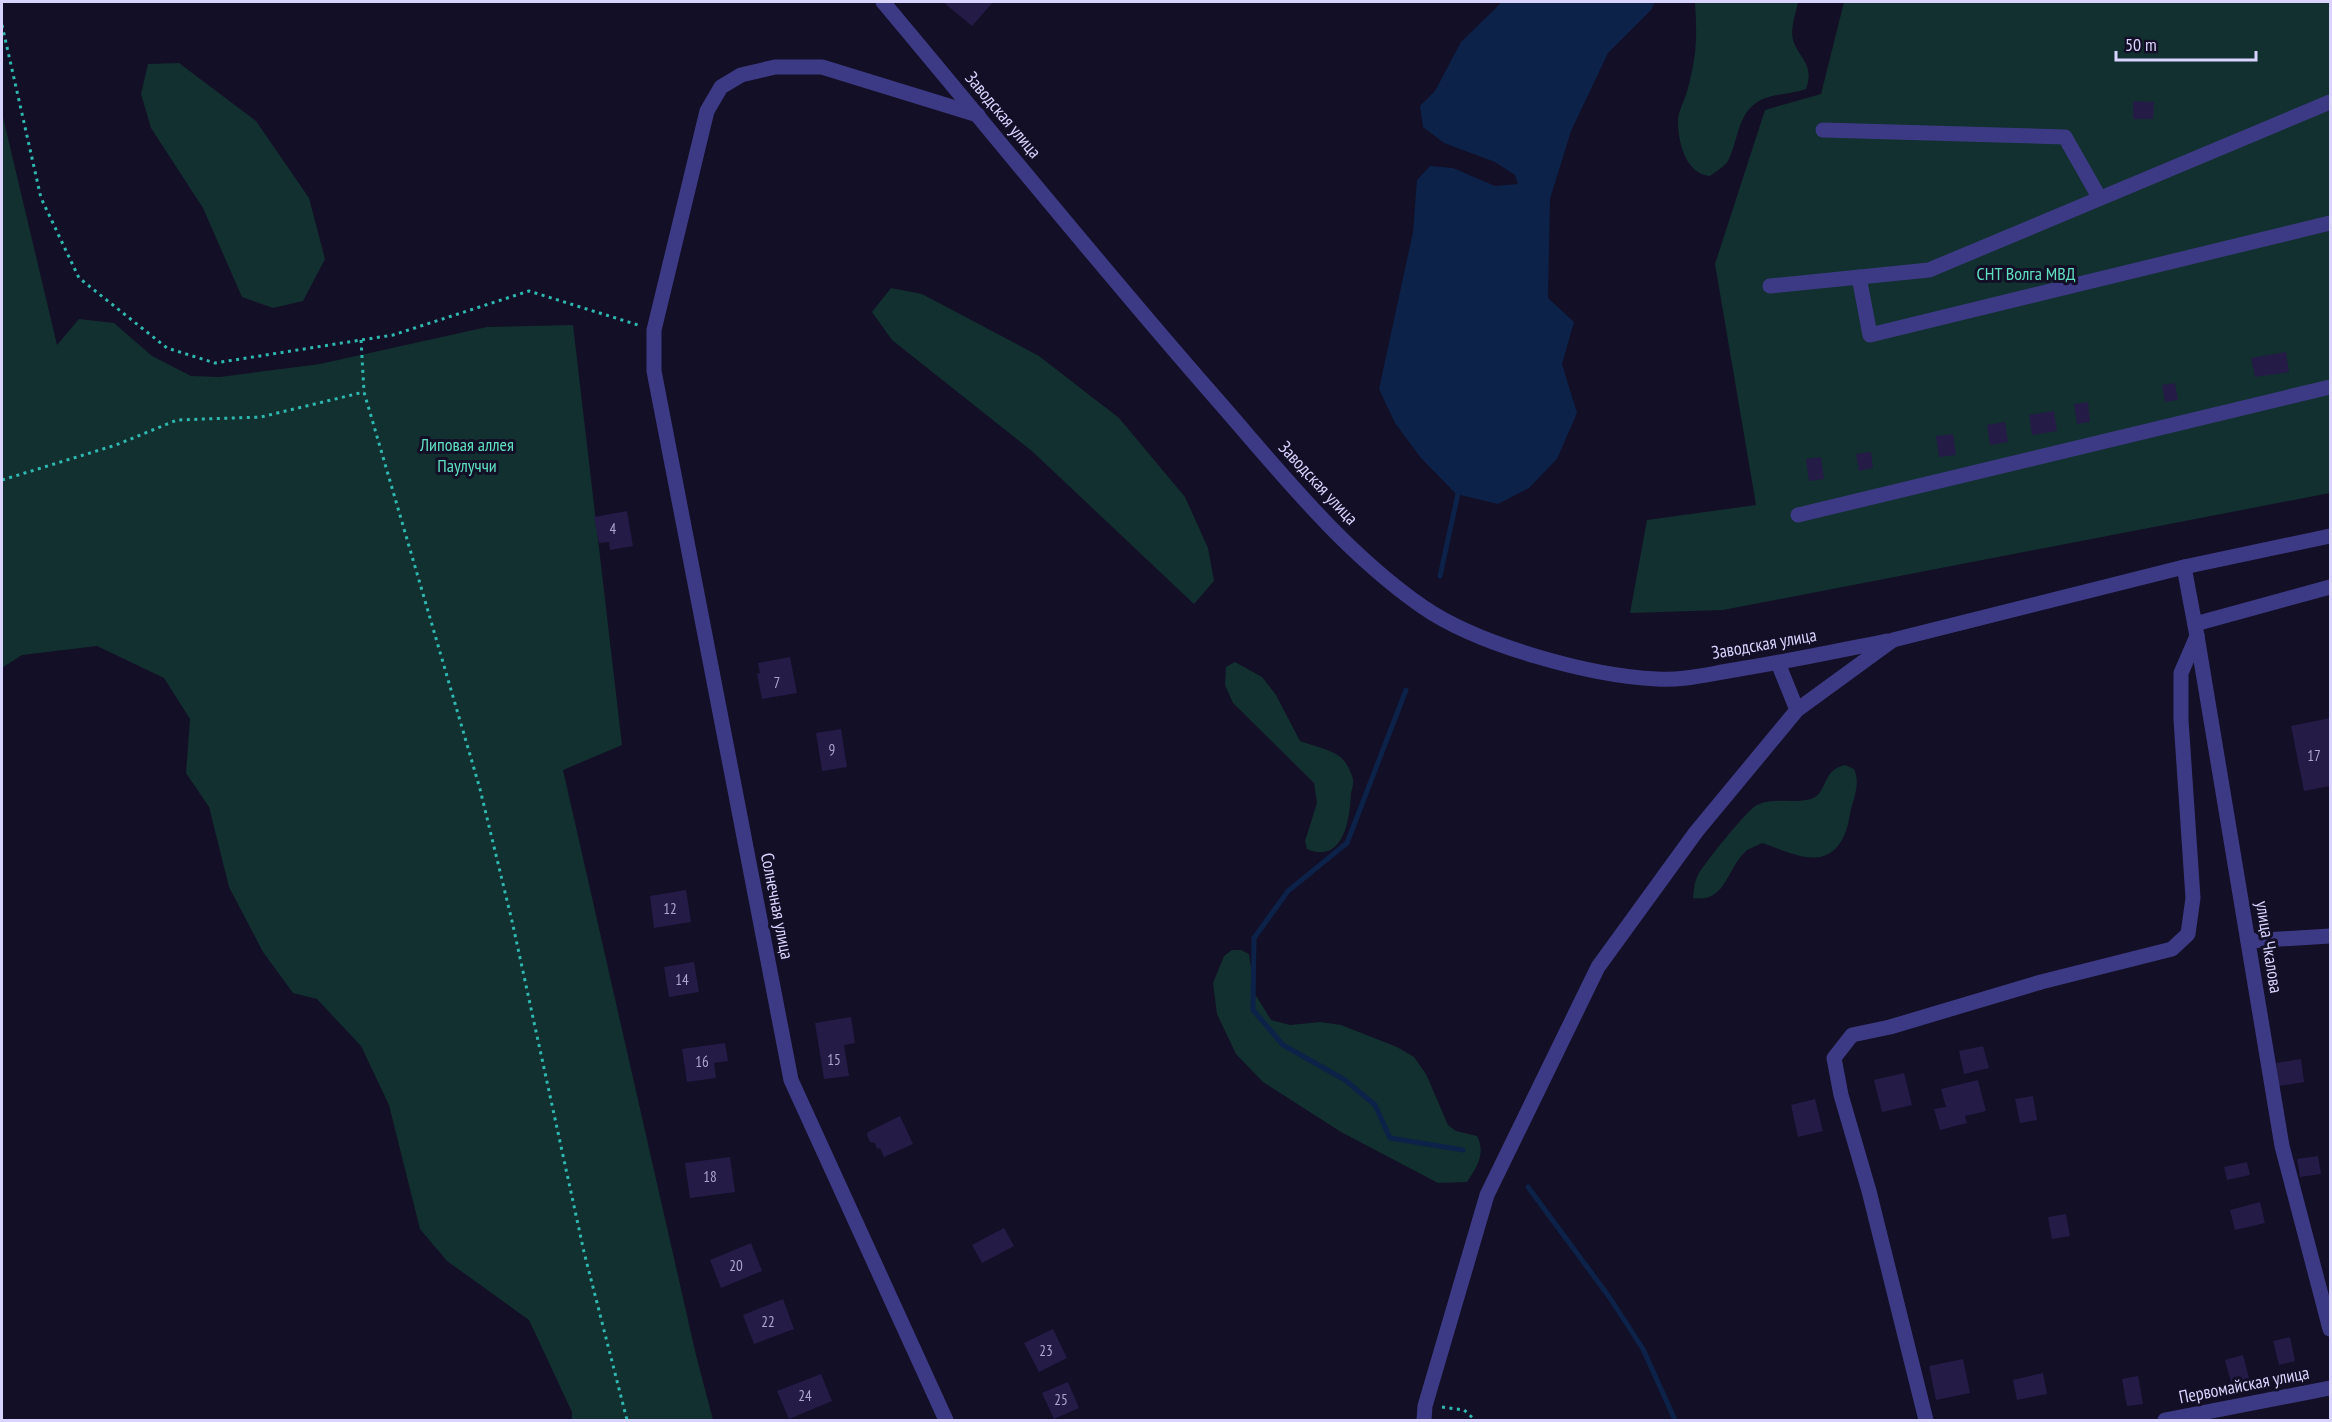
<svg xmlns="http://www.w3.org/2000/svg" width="2332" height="1422" viewBox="0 0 2332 1422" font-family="'PT Sans Narrow',sans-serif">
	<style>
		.green { fill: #12302f }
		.water { fill: #0c2248 }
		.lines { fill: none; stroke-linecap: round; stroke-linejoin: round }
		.stream { stroke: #0c2248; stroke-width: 5 }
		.building { fill: #241b47 }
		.path { stroke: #2fb8b0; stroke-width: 3; stroke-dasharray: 3 4.5; stroke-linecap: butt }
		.minor { stroke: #3d3a85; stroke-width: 15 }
		.labels { text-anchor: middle; stroke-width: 6; stroke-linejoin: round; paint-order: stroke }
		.number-label { font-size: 15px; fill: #aca6d1 }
		.street-label { font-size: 18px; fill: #d9d4ff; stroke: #130f26 }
		.park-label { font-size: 18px; fill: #5fe0c0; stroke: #130f26 }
	</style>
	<rect width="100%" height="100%" fill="#130f26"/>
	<!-- green -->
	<g class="green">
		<path d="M1695,2h103c-2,11 -8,26 -5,38 6,19 22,24 13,49 -16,6 -36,4 -50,14 -19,13 -18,39 -28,58 -4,6 -13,11 -18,15 -24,-2 -32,-33 -32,-55 0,-8 5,-18 8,-26 4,-13 7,-28 9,-42 2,-17 1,-34 0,-51z"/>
		<polygon points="1844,2 2330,2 2330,493 1723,610 1630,613 1647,520 1756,505 1715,264 1765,110 1821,94"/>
		<polygon points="179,63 256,121 309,198 325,259 303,301 273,308 242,297 203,208 151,128 141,94 148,64"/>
		<polygon points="2,113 57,345 79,319 114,323 152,356 191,376 220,377 320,364 487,327 573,325 622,745 563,770 696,1355 713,1420 572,1420 572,1412 529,1320 447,1261 420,1229 389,1105 361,1046 317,999 293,993 263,952 229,887 209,807 186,773 190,719 164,678 97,646 22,655 2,668"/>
		<polygon points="891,288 922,294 1039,356 1119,418 1185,497 1208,548 1214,581 1194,604 1033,452 892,340 872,312"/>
		<path d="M1235,662l27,15 14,18 24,46c13,5 37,9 45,21 3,4 7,13 8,17 1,4 -1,10 -2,14 -1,25 -7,72 -44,56l-2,-8 12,-38 -3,-20 -81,-80 -8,-18 1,-18z"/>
		<path d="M1845,765l9,4c6,13 1,26 -3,40 -2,9 -3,19 -7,27 -18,38 -54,16 -82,7 -5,3 -13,5 -17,9 -19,18 -19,51 -52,46 1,-8 1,-16 5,-23 6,-11 49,-65 59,-70 17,-8 36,-1 54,-6 17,-5 10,-29 34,-34z"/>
		<path d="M1232,950h9l8,4 6,40 16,26 19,5 30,-3 21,3 56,22 17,10 12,17 22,51 8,6 21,5c9,18 0,31 -10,46l-29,1 -97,-51 -78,-50 -27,-28 -19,-40 -4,-31 11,-27z"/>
	</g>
	<!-- water -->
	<polygon class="water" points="1502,2 1655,2 1651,10 1608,53 1571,131 1550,199 1548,298 1574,322 1562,364 1577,413 1557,459 1529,488 1498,504 1456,494 1421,458 1395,423 1379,389 1413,232 1417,180 1430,166 1453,168 1495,186 1518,184 1515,175 1495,162 1444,143 1423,127 1420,106 1435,91 1461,42"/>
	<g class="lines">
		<!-- stream -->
		<g class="stream">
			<polyline points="1440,576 1459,489"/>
			<polyline points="1406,690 1347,843 1288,891 1254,938 1253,1010 1283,1045 1345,1080 1375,1105 1390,1138 1463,1150"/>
			<polyline points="1528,1187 1610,1298 1643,1349 1675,1420"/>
		</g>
	</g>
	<!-- building -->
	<g class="building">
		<polygon points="943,2 993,2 972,26"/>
		<polygon points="2133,101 2154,102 2153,119 2133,119"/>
		<polygon points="2286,352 2289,372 2255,377 2251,358"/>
		<polygon points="2175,383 2178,400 2165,402 2162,385"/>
		<polygon points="2088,402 2090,422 2077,424 2074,404"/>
		<polygon points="2054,411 2057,431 2032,435 2029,415"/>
		<polygon points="2005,422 2008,442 1990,445 1987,425"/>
		<polygon points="1953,434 1956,455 1939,457 1936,436"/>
		<polygon points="1871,452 1873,468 1859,471 1856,454"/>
		<polygon points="1821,457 1824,479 1809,481 1806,459"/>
		<polygon points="627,511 633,546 610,550 609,542 599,543 594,517"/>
		<polygon points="790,657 797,693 762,699 757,674 760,673 758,663"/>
		<polygon points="2330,718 2330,786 2304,791 2291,726"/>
		<polygon points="841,729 847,767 822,771 816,733"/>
		<polygon points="686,890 691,922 654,928 650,896"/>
		<polygon points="694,962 699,992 669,997 664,967"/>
		<polygon points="851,1017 855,1043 844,1045 849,1076 824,1079 815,1023"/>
		<polygon points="725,1043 728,1061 714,1063 716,1078 687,1082 682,1049"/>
		<polygon points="1983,1046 1989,1068 1964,1074 1959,1051"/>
		<polygon points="2301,1059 2304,1082 2279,1086 2276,1063"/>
		<polygon points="1904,1073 1912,1105 1882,1112 1874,1080"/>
		<polygon points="1978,1080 1986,1111 1965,1116 1967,1123 1940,1130 1934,1109 1946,1107 1941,1089"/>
		<polygon points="2033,1096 2037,1120 2020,1123 2015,1099"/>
		<polygon points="1815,1099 1823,1131 1798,1137 1791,1105"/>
		<polygon points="900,1116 913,1144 884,1157 880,1148 877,1149 875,1143 870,1142 867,1135 868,1132"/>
		<polygon points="2318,1156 2321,1174 2300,1177 2297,1159"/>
		<polygon points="730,1157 735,1192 690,1198 685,1163"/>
		<polygon points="2247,1162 2250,1175 2227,1180 2224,1167"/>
		<polygon points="2260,1202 2265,1223 2235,1230 2230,1210"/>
		<polygon points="2066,1214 2070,1236 2052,1239 2048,1217"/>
		<polygon points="1004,1228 1014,1246 982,1263 972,1245"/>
		<polygon points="751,1243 762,1271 721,1288 710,1260"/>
		<polygon points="783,1299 794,1329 754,1344 743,1315"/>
		<polygon points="1053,1329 1067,1358 1039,1372 1024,1343"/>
		<polygon points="2290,1337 2295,1361 2279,1365 2273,1341"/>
		<polygon points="2243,1355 2250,1382 2232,1386 2225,1360"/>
		<polygon points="1963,1359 1970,1393 1936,1400 1929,1366"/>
		<polygon points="2043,1373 2047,1394 2017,1400 2013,1380"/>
		<polygon points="821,1374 832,1401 789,1419 777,1391"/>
		<polygon points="2138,1376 2143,1404 2127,1406 2122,1379"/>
		<polygon points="1068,1382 1079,1408 1054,1419 1042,1393"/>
	</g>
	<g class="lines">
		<!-- path -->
		<g class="path">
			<polyline points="2,25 41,198 79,278 167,348 215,363 361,340 393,335 529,291 638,325"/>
			<polyline points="361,340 364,392 480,789 512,921 584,1252 627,1420"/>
			<polyline points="2,480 116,445 177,420 261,417 364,392"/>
			<polyline points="1442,1407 1464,1410 1475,1420"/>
		</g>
		<!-- minor -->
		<g class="minor">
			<path d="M883,2c110,131 217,264 330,393 65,74 128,155 210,212 55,38 167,69 234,72 24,2 52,-5 77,-9 51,-8 102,-19 153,-29"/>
			<polyline points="1823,130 2065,137 2099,197"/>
			<polyline points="1859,277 1870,335 2330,223"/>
			<polyline points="1770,286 1929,270 2330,102"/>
			<polyline points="1798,515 2330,387"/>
			<polyline points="2184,567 2197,636 2282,1146 2330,1329"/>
			<polyline points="2195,624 2330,587"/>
			<polyline points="1778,663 1797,710"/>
			<polyline points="2248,941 2330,936"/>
			<polyline points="946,1420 791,1080 654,371 654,330 707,111 721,87 741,75 775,67 822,67 978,115"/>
			<polyline points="1424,1420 1425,1406 1487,1195 1598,967 1696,832 1797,710 1893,640 2184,567 2330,536"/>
			<polyline points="1926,1420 1869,1191 1841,1095 1834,1058 1852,1035 1890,1027 2041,982 2172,949 2188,934 2193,898 2181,720 2181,673 2197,636"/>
			<polyline points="2165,1420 2330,1388"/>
		</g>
	</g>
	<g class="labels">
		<!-- number labels -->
		<g class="number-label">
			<text x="613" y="534">4</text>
			<text x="777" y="688">7</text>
			<text x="832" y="755">9</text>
			<text x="2314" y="761">17</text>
			<text x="670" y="914">12</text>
			<text x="682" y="985">14</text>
			<text x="834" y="1065">15</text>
			<text x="702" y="1067">16</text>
			<text x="710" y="1182">18</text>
			<text x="736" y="1271">20</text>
			<text x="768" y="1327">22</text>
			<text x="1046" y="1356">23</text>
			<text x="805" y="1401">24</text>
			<text x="1061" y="1405">25</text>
		</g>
		<!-- street labels -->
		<g class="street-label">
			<text transform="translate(1003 115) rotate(50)" y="6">Заводская улица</text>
			<text transform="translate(1318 483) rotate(47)" y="6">Заводская улица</text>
			<text transform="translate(1764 644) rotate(-10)" y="6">Заводская улица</text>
			<text transform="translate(777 906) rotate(79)" y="6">Солнечная улица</text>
			<text transform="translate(2269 947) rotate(81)" y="6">улица Чкалова</text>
			<text transform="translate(2244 1385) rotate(-11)" y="6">Первомайская улица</text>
		</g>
		<!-- park labels -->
		<g class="park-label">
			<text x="2026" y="280">СНТ Волга МВД</text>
			<text x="467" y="451">Липовая аллея<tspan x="467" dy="21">Паулуччи</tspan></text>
		</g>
	</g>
	<!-- border -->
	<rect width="2332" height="1422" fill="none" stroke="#d9d4ff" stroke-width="6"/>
	<!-- scale -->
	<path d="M2116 51v9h140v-9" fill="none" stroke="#d9d4ff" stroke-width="3"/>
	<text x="2125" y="51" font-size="18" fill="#d9d4ff" stroke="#130f26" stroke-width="4.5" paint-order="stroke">50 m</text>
</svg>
